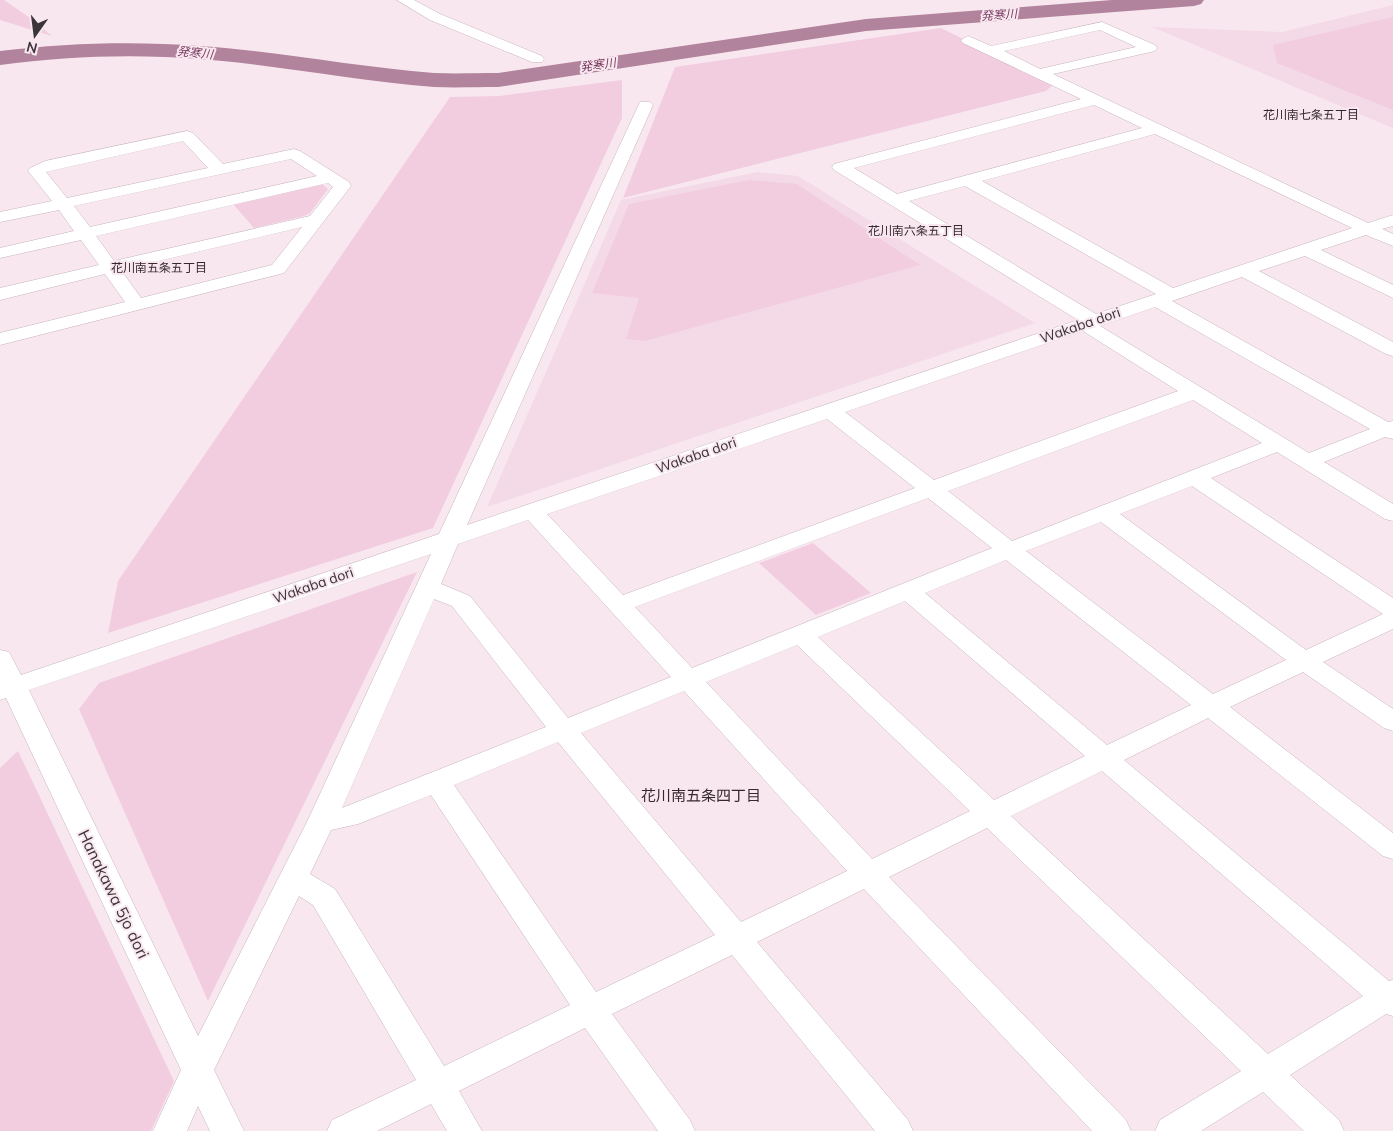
<svg xmlns="http://www.w3.org/2000/svg" width="1393" height="1131" viewBox="0 0 1393 1131" font-family="Mulish,'Noto Sans JP',sans-serif">
	<style>
		.built { fill: #f4dae7 }
		.green { fill: #f1cddf }
		.lines { fill: none; stroke-linecap: round; stroke-linejoin: round }
		.stream { stroke: #b1839c; stroke-width: 4 }
		.river { fill: #b1839c; fill-rule: evenodd }
		.minor-casing { stroke: #c6b5bd; stroke-width: 1 }
		.minor { fill: #fff; fill-rule: evenodd }
		.labels { text-anchor: middle; stroke-width: 4; stroke-linejoin: round; paint-order: stroke }
		.far-water-label { font-size: 12px; font-style: italic; fill: #773b5e; stroke: #f9e7f0 }
		.far-neighbourhood-label { font-size: 12px; fill: #36282f; stroke: #f9e7f0 }
		.street-label { font-size: 14px; fill: #3b3438; stroke: #f9e7f0 }
		.neighbourhood-label { font-size: 15px; fill: #36282f; stroke: #f9e7f0 }
		.near-street-label { font-size: 16px; fill: #3b3438; stroke: #f9e7f0 }
	</style>
	<rect width="100%" height="100%" fill="#f9e7f0"/>
	<!-- built -->
	<g class="built">
		<polygon points="1393,5 1393,128 1152,27 1282,32"/>
		<polygon points="757,172 798,176 1035,323 487,507 621,200"/>
	</g>
	<!-- green -->
	<g class="green">
		<polygon points="0,0 4,0 30,18 52,36 0,20"/>
		<polygon points="1393,17 1393,110 1277,63 1273,45"/>
		<polygon points="941,28 1054,84 1046,91 623,198 675,67"/>
		<polygon points="622,80 622,118 433,528 108,633 118,581 450,97 499,96"/>
		<polygon points="749,180 797,184 920,265 645,341 626,339 639,298 592,293 629,204"/>
		<polygon points="315,184 323,185 328,189 310,213 304,216 254,228 233,204"/>
		<polygon points="813,543 871,593 816,615 759,563"/>
		<polygon points="417,572 208,1001 79,709 99,683"/>
		<polygon points="18,751 174,1081 151,1131 0,1131 0,768"/>
	</g>
	<g class="lines">
		<!-- stream -->
		<polyline class="stream" points="1149,0 1152,3"/>
		<!-- river -->
		<path class="river" d="M1112,0h92l-3,4 -7,2 -328,25 -368,56c-21,0 -43,1 -64,0 -79,-6 -156,-22 -234,-28 -67,-5 -133,-3 -200,6v-14c67,-8 133,-10 200,-5 78,5 156,21 234,27 21,1 43,0 64,0l368,-54z"/>
		<defs>
			<g id="minor">
				<polygon points="397,0 414,0 440,14 542,56 544,59 542,62 532,62 430,20"/>
				<path d="M1102,22l53,23 2,3 -2,3 -102,23 315,149 25,-8v11l-11,3 11,5v12l-27,-11 -45,15 72,35v13l-88,-42 -46,15 134,71v14l-7,-2 -144,-77 -70,24 216,121 5,-1v18l-8,-2 -61,25 69,42v17l-8,-2 -108,-67 -66,26 182,120v31l-70,33 70,47v22l-9,-3 -81,-56 -73,35 163,126v26l-10,-3 -175,-138 -84,42 265,221 4,-1v36l-7,-2 -96,61 49,45 5,11h-40l-41,-39 -62,39h-46l5,-11 81,-49 -254,-243 -98,49 237,243 5,11h-39l-228,-242 -107,53 151,178 5,11h-38l-143,-176 -120,59 78,106 5,11h-37l-73,-103 -126,63 23,40h-35l-16,-27 -54,27h-50l5,-11 84,-40 -103,-175 -14,-9 -85,174 30,61h-34l-12,-25 -11,25h-34l28,-61 -175,-372 -6,2v-50l9,2 12,23 418,-141 201,-432h10l3,3 -186,420 611,-205 -244,-150 -2,-3 2,-3 247,-65 -118,-56 -2,-3 7,-4 23,10zM1100,30l36,17 -96,22 -36,-18zM1094,105l48,23 -245,66 -43,-26zM1155,134l197,94 -179,60 -191,-107zM965,186l191,108 -60,20 -187,-113zM1155,307l215,122 -61,24 -209,-127zM1083,331l95,60 -244,89 -89,-68zM1193,400l69,43 -250,98 -64,-50zM827,419l88,69 -292,107 -76,-81zM1192,486l191,128 -77,36 -186,-136zM928,498l64,50 -300,120 -57,-61zM528,520l143,157 -103,41 -98,-122 -29,-12 17,-40zM1101,522l185,138 -73,34 -187,-143zM431,554l-124,268 -109,214 -169,-346zM1006,560l185,145 -84,40 -182,-152zM434,599l18,7 94,121 -204,81zM905,601l180,155 -91,44 -176,-163zM797,645l173,166 -98,48 -166,-177zM684,691l163,180 -106,51 -160,-189zM558,742l157,193 -119,57 -142,-207zM1102,771l261,225 -95,58 -257,-238zM431,795l139,210 -126,61 -109,-177 -25,-15 21,-44 27,-6z"/>
				<path d="M187,131l6,2 30,31 71,-15 6,2 49,31 2,4 -67,87 -284,72v-12l125,-31 -20,-28 -105,26v-12l99,-23 -18,-25 -81,18v-10l74,-17 -15,-21 -59,12v-10l52,-11 -24,-30 2,-3 15,-7zM183,141l25,27 -141,30 -21,-26zM291,159l26,17 -227,51 -16,-21zM328,183l5,4 -23,29 -196,45 -18,-25zM302,227l-30,38 -131,33 -20,-28z"/>
			</g>
		</defs>
		<!-- minor casing -->
		<use href="#minor" class="minor-casing"/>
		<!-- minor -->
		<use href="#minor" class="minor"/>
	</g>
	<g class="labels">
		<!-- far-water labels -->
		<g class="far-water-label">
			<text transform="translate(999 15) rotate(-4)" y="4">発寒川</text>
			<text transform="translate(195 53) rotate(6)" y="4">発寒川</text>
			<text transform="translate(598 65) rotate(-8)" y="4">発寒川</text>
		</g>
		<!-- far-neighbourhood labels -->
		<g class="far-neighbourhood-label">
			<text x="1311" y="119">花川南七条五丁目</text>
			<text x="916" y="235">花川南六条五丁目</text>
			<text x="159" y="272">花川南五条五丁目</text>
		</g>
		<!-- street labels -->
		<g class="street-label">
			<text transform="translate(1080 325) rotate(-19)" y="5">Wakaba dori</text>
			<text transform="translate(696 455) rotate(-19)" y="5">Wakaba dori</text>
			<text transform="translate(313 585) rotate(-19)" y="5">Wakaba dori</text>
		</g>
		<!-- neighbourhood labels -->
		<g class="neighbourhood-label">
			<text x="701" y="801">花川南五条四丁目</text>
		</g>
		<!-- near-street labels -->
		<g class="near-street-label">
			<text transform="translate(114 894) rotate(64)" y="6">Hanakawa 5jo dori</text>
		</g>
	</g>
	<!-- north arrow -->
	<g transform="translate(35 35) rotate(194)" stroke="#f9e7f0" stroke-width="4" paint-order="stroke">
	<path d="M0-4L9 19L0 12L-9 19Z" fill="#3b3438"/>
	<text y="-8" font-size="14" font-weight="bold" text-anchor="middle" fill="#3b3438">N</text>
	</g>
</svg>
